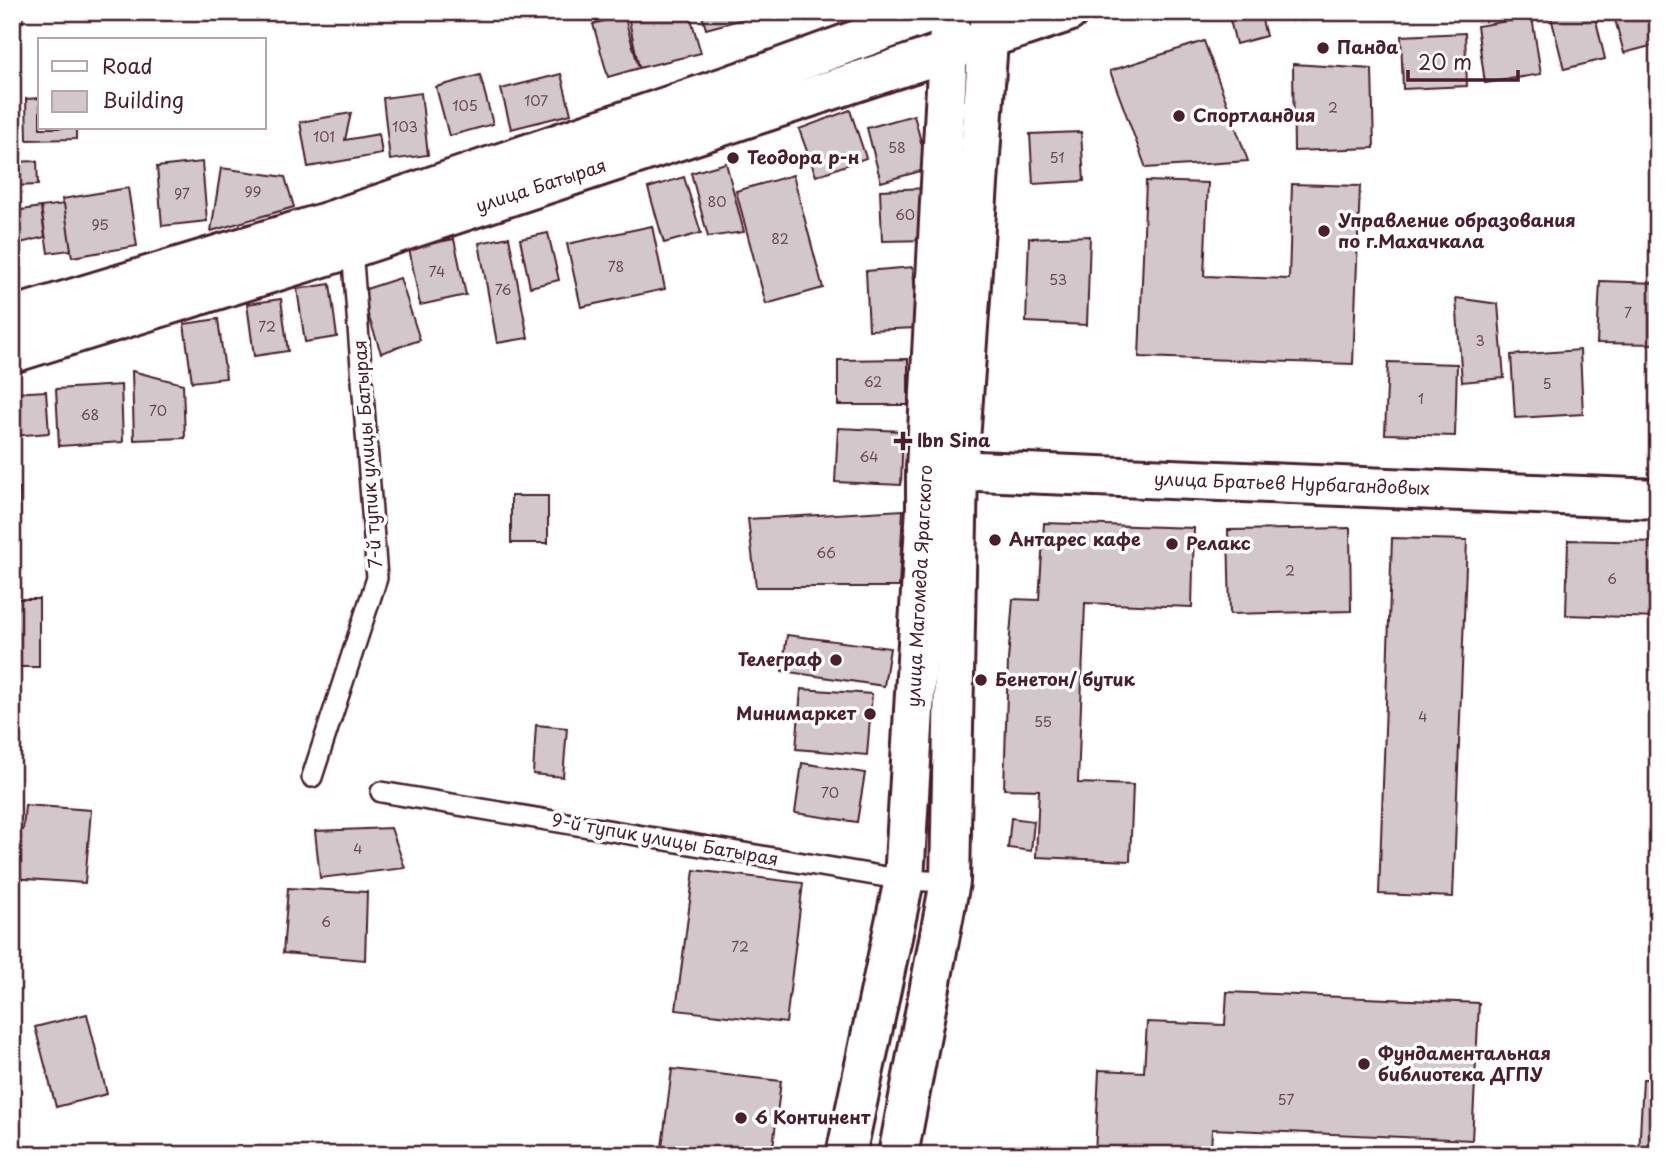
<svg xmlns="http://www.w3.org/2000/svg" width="1670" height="1167" viewBox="0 0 1670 1167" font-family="'Playpen Sans',sans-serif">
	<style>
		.building { fill: #d2c7cb; stroke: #4a1f2b; stroke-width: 2 }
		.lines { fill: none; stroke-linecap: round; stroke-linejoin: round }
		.lane-casing { stroke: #4a1f2b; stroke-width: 24 }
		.street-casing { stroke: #4a1f2b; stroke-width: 44 }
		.primary-casing { stroke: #4a1f2b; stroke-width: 44 }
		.lane { stroke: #fff; stroke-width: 19 }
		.street { stroke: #fff; stroke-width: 38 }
		.primary { stroke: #fff; stroke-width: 38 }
		.poi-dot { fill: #4a1f2b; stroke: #fff; stroke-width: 2.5 }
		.labels { text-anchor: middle; stroke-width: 7; stroke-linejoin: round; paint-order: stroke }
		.number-label { font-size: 14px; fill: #6c4953 }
		.poi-label { font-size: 18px; font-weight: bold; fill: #4a1f2b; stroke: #fff; text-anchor: start }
		.street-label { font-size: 18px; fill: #4a1f2b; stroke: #fff }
	</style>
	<rect width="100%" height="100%" fill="#fff"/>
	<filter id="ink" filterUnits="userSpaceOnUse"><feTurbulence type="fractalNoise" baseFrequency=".0143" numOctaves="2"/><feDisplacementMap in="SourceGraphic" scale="14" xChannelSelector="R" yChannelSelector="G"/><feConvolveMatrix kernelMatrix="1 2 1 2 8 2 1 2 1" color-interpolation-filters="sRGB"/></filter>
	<g filter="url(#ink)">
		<!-- building -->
		<g class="building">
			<polygon points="12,12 22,12 23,22 12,23"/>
			<polygon points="641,12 689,12 701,53 639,68 628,16"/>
			<polygon points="701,12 769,12 706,29"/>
			<polygon points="1228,12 1260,12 1266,36 1236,44"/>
			<polygon points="1571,12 1594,12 1605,59 1564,69 1551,17"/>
			<polygon points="1613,12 1654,12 1658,27 1658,44 1624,53"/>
			<polygon points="624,15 639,68 608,77 593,24"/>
			<polygon points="1532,17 1541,74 1485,83 1477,26"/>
			<polygon points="1465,33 1467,86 1403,89 1401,36"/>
			<polygon points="1204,41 1248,161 1146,168 1110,71"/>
			<polygon points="12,57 18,57 12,100"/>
			<polygon points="1293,64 1372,69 1374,148 1294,151"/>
			<polygon points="561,74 571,114 511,129 501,89"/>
			<polygon points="480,75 493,124 449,136 436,87"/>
			<polygon points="421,93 428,155 390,160 383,98"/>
			<polygon points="40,98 40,128 76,128 76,139 27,140 26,99"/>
			<polygon points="850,110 866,158 816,176 799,129"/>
			<polygon points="351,113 345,140 379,134 382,154 308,167 300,122"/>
			<polygon points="914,115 928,169 881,182 867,128"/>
			<polygon points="1081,132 1084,181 1033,184 1030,134"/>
			<polygon points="37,161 38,185 14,186 15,211 41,207 45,237 12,245 12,162"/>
			<polygon points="202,162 207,221 162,226 157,167"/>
			<polygon points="726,163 744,232 708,237 691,173"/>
			<polygon points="221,168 285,177 294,207 211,231"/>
			<polygon points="793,175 823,288 766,304 736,191"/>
			<polygon points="684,177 701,233 664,243 648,188"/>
			<polygon points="1146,181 1208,183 1204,276 1289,279 1292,184 1360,186 1353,364 1139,357"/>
			<polygon points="128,188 137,246 72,257 62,199"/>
			<polygon points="928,188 929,240 882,241 880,190"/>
			<polygon points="64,204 71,250 48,253 41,207"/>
			<polygon points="652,226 665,289 581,307 567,244"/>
			<polygon points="548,233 559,280 530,287 520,239"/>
			<polygon points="1090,236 1087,325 1026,322 1029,238"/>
			<polygon points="509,237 528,338 497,343 479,243"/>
			<polygon points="454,239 466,295 420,305 409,248"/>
			<polygon points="913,267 917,328 869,330 866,271"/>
			<polygon points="400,278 420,340 381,353 360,291"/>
			<polygon points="1600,281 1658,283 1658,344 1597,343"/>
			<polygon points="330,284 337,337 305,342 297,289"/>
			<polygon points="1456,298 1498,304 1504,378 1462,382"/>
			<polygon points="281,299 288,351 254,356 247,304"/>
			<polygon points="218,319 226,378 192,382 184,324"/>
			<polygon points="1580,350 1583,414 1515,418 1511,355"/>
			<polygon points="908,359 908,405 838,405 838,360"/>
			<polygon points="1388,362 1457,364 1455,436 1385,434"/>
			<polygon points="132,371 183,384 185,438 134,440"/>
			<polygon points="121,385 123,442 59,446 56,389"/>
			<polygon points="46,391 49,433 12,436 12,393"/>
			<polygon points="838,428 903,431 901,485 835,482"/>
			<polygon points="12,488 20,488 15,584 12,584"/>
			<rect x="511" y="496" width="37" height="47"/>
			<polygon points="903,510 899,587 756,587 748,519"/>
			<polygon points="1044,523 1194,528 1192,607 1085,603 1078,783 1133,785 1130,861 1036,857 1039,790 1004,789 1008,660 1013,599 1039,600"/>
			<polygon points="1350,528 1351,611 1230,614 1228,530"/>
			<polygon points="1392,538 1467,540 1453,897 1379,894"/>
			<polygon points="1568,540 1658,542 1658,618 1566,615"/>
			<rect x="12" y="599" width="27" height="68"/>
			<polygon points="787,635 890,648 884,686 782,671"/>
			<polygon points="801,689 872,694 867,755 796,749"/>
			<polygon points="536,725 567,728 563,777 533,774"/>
			<polygon points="802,763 865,773 857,822 795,813"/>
			<polygon points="25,805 91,810 85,883 12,878 12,829 23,830"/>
			<polygon points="1011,818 1034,821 1031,851 1008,848"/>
			<polygon points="391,828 405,868 320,878 315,831"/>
			<polygon points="694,870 803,883 786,1023 676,1010"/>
			<polygon points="288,888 367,892 365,960 283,953"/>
			<polygon points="1227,992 1479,1003 1472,1140 1212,1129 1211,1155 1095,1155 1099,1070 1144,1072 1147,1022 1225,1025"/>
			<polygon points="87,1014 107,1094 56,1107 35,1027"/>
			<polygon points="672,1069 781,1081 772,1155 661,1155"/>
			<polygon points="1643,1079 1658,1079 1658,1155 1639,1154"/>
		</g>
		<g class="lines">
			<defs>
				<g id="lane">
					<polyline points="312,777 377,578 352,248"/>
					<polyline points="381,792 904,880 950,882"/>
				</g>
				<polyline id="street" points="926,469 1658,499"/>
				<g id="primary">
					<polyline points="12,317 327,222 766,73 934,12"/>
					<polyline points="12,353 352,248 1068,12"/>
					<polyline points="846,1155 904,880 926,507 926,469 950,12"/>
					<polyline points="898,1155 950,882 958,470 990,12"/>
				</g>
			</defs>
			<!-- lane casing -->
			<use href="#lane" class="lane-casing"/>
			<!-- street casing -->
			<use href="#street" class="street-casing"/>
			<!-- primary casing -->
			<use href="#primary" class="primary-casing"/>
			<!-- lane -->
			<use href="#lane" class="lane"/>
			<!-- street -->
			<use href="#street" class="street"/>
			<!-- primary -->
			<use href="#primary" class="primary"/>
		</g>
	</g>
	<!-- markers -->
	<g class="poi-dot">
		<circle cx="1323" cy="48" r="7"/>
		<circle cx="1179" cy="116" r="7"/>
		<circle cx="733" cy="158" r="7"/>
		<circle cx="1324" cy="231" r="7"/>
		<path d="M899.5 430.5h7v7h7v7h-7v7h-7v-7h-7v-7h7z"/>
		<circle cx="995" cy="540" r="7"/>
		<circle cx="1172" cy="544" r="7"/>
		<circle cx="836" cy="660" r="7"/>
		<circle cx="981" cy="680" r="7"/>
		<circle cx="870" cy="714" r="7"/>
		<circle cx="1364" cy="1064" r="7"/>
		<circle cx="741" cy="1118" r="7"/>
	</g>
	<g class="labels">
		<!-- number labels -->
		<g class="number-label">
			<text x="536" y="106">107</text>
			<text x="465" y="111">105</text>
			<text x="1333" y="113">2</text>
			<text x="405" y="132">103</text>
			<text x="324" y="142">101</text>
			<text x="897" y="153">58</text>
			<text x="1057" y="163">51</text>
			<text x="253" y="197">99</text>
			<text x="182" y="199">97</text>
			<text x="717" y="207">80</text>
			<text x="905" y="220">60</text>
			<text x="100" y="230">95</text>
			<text x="780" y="244">82</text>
			<text x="616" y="272">78</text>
			<text x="437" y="277">74</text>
			<text x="1058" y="285">53</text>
			<text x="503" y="295">76</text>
			<text x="1628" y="318">7</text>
			<text x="267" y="332">72</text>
			<text x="1480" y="346">3</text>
			<text x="873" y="387">62</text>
			<text x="1547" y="389">5</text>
			<text x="1421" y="404">1</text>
			<text x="158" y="416">70</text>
			<text x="90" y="420">68</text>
			<text x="869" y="462">64</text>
			<text x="826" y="558">66</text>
			<text x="1290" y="576">2</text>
			<text x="1612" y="584">6</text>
			<text x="1423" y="722">4</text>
			<text x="1043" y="727">55</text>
			<text x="830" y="798">70</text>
			<text x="358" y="854">4</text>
			<text x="326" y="927">6</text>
			<text x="740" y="952">72</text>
			<text x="1286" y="1105">57</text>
		</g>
		<!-- poi labels -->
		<g class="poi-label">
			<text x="1337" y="54">Панда</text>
			<text x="1193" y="122">Спортландия</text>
			<text x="747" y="164">Теодора р-н</text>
			<text x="1338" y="227">Управление образования<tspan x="1338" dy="21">по г.Махачкала</tspan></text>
			<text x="917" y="447">Ibn Sina</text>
			<text x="1009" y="546">Антарес кафе</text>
			<text x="1186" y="550">Релакс</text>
			<text x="822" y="666" text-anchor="end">Телеграф</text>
			<text x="995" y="686">Бенетон/ бутик</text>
			<text x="856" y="720" text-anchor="end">Минимаркет</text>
			<text x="1378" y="1060">Фундаментальная<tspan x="1378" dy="21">библиотека ДГПУ</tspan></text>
			<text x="755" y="1124">6 Континент</text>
		</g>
		<!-- street labels -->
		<g class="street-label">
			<text transform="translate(541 186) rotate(-18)" y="6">улица Батырая</text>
			<text transform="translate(368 454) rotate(-94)" y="6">7-й тупик улицы Батырая</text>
			<text transform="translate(1292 484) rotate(2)" y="6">улица Братьев Нурбагандовых</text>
			<text transform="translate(920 586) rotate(-87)" y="6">улица Магомеда Ярагского</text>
			<text transform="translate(665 840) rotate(10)" y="6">9-й тупик улицы Батырая</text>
		</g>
	</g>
	<!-- margin -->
	<rect width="1670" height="1167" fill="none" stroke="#fff" stroke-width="42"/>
	<rect x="21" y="21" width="1628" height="1125" fill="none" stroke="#4a1f2b" stroke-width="2.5" filter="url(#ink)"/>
	<!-- legend -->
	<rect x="38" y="38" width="228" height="91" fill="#ffffff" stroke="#b7a5aa" stroke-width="2"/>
	<rect x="52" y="61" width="35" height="10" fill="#ffffff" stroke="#b7a5aa" stroke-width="2"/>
	<text x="102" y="74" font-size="21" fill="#4a1f2b">Road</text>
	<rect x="52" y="91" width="35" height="21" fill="#d2c7cb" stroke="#b7a5aa" stroke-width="2"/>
	<text x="102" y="108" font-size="21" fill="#4a1f2b">Building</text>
	<!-- scale -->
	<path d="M1408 70v10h110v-10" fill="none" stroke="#4a1f2b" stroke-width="3.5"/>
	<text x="1418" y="70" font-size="21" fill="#4a1f2b" stroke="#ffffff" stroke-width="5" paint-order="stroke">20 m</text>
</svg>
